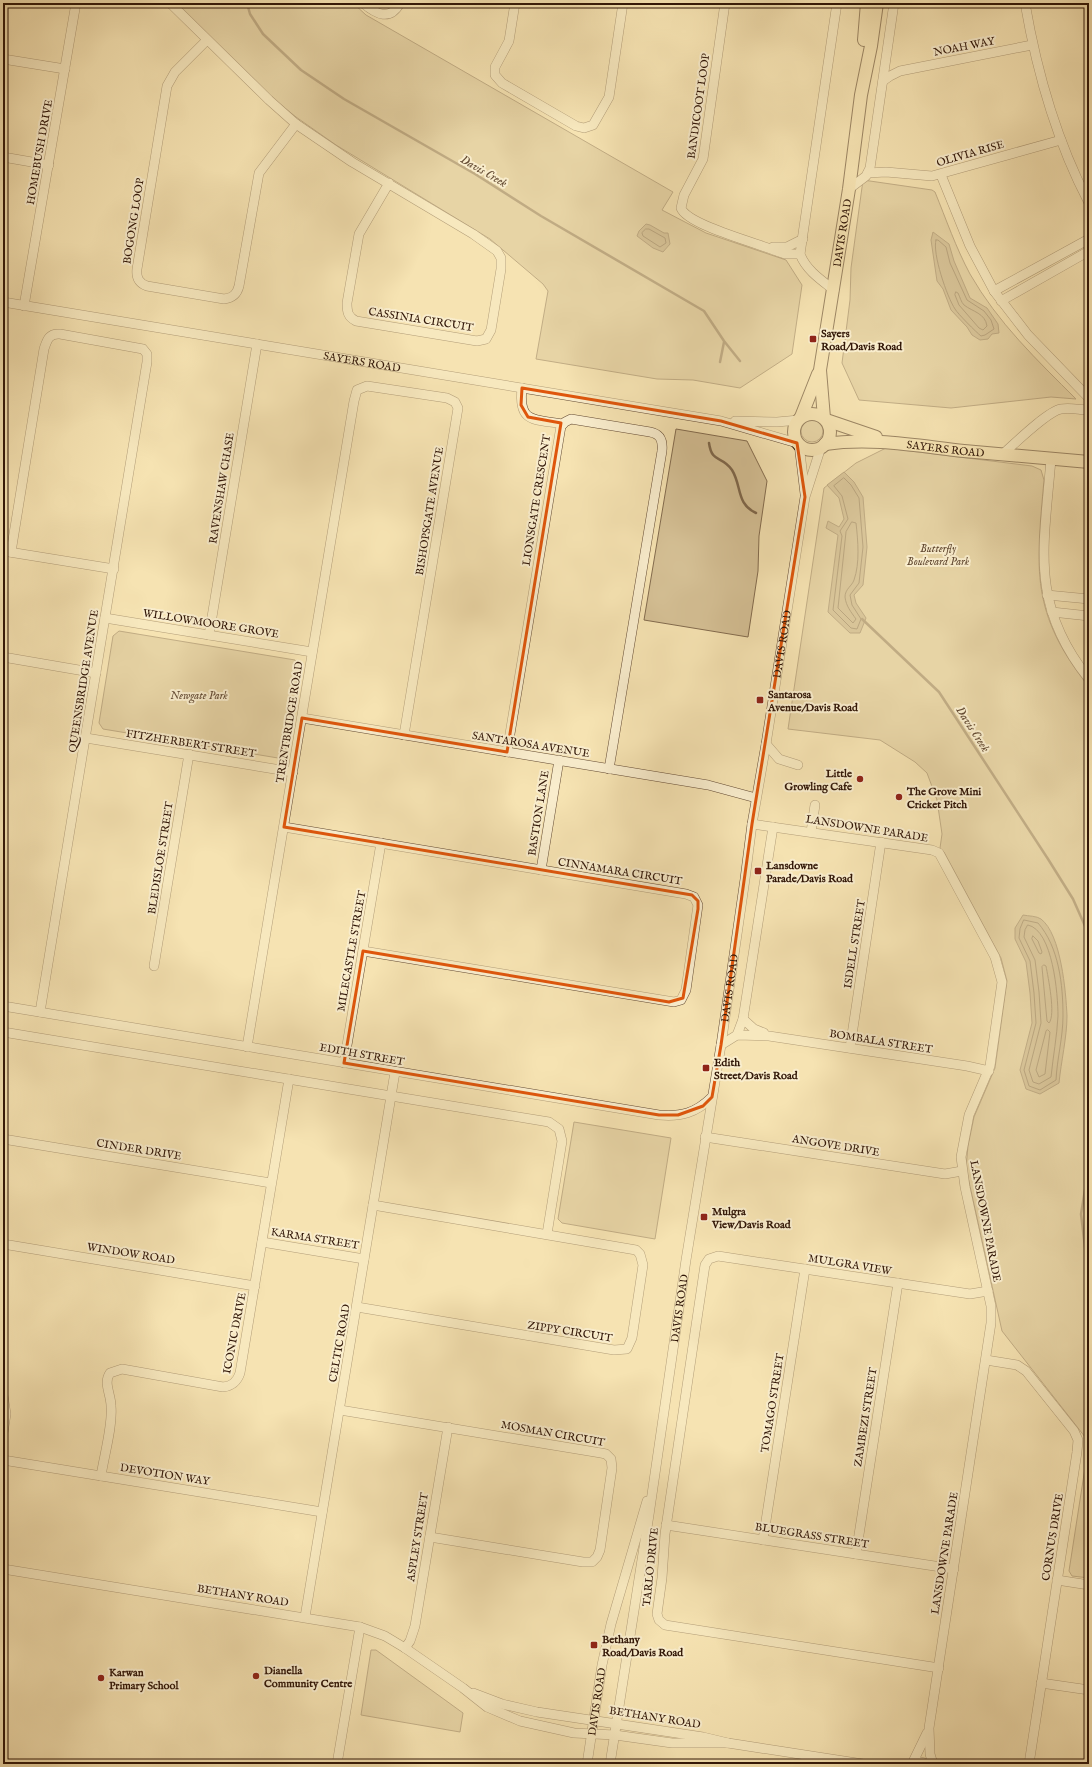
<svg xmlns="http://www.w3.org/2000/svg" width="1092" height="1767" viewBox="0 0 1092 1767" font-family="'IM FELL English',serif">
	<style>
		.green { fill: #d5c095; stroke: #836b4e }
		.water { fill: #b39d78; stroke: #7f674b }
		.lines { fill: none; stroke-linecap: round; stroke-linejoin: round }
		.shore { stroke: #725a40; stroke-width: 1 }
		.stream { stroke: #7f674b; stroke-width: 2.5 }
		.minor-casing { stroke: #624932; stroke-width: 10 }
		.major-casing { stroke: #311607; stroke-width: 14 }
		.minor { stroke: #f9edcd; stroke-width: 9 }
		.major { stroke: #f6e3b2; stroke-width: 12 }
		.marked { fill: none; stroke: #df560c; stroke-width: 3; stroke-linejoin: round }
		.poi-dot { fill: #8f2418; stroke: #f9edcd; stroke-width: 1.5 }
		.labels { text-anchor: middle; stroke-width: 4; stroke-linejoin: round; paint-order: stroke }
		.street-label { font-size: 11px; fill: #311607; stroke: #f9edcd }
		.poi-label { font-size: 11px; font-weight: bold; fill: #311607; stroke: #f9edcd; text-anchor: start }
		.park-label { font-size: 11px; font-style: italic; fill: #624932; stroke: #f9edcd }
		.water-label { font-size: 12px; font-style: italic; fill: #654c34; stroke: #f9edcd }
	</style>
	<rect width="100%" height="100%" fill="#f6e3b2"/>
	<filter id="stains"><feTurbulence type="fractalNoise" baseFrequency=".005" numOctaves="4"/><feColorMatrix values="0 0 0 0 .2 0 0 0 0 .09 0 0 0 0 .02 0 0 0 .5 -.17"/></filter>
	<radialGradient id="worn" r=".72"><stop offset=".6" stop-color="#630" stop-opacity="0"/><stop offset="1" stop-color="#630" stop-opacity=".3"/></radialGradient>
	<!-- green -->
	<g class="green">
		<polygon points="176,3 353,3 366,15 673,192 662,210 706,233 786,260 802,285 792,354 740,388 693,380 657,379 536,359 548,291 543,284 490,239 336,145 296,117 276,101"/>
		<path d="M863,180l69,10 3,2c11,27 21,56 35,82 28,49 67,86 106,125l-25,-2 -100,11 -92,-8 -17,-37 8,-63 1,-32z"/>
		<circle cx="812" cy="431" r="11"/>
		<polygon points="676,429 747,441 767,481 759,536 758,571 748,637 644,620"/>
		<path d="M886,448l146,18 9,4 3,10c-8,90 -14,133 45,207v891l-17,-2 -3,-5 20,-129 -87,-111 -36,-163 2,-22 6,-29 21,-49 12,-87 -6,-23 -57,-106 -4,-4 2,-14 -5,-34 -10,-27 -12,-11 -35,-22 -92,-11 36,-241 32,-25z"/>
		<polygon points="119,631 295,660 299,666 285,754 278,758 103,729 99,723 113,636"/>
		<polygon points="574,1122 671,1138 655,1239 562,1223 558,1219"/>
		<polygon points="371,1650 376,1650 463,1713 460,1732 361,1715"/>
	</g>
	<!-- water -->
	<g class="water">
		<polygon points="646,224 650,225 664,233 668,233 670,244 663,252 653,248 637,236 639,231"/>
		<polygon points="933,232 949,244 954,261 970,298 987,308 998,324 999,333 992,334 988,339 980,340 972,335 967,327 951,310 943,289 937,281 931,240"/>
		<polygon points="844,472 854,482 863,497 867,547 863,585 854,595 856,603 866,618 860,633 850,633 828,612 838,535 826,528 828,521 839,527 844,519 839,498 827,485"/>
		<path d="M1023,915c5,1 14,1 18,4 20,15 25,73 26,97 0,21 -6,46 -8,67l-19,11 -14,-5 -6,-19 12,-47 -2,-30 -4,-31 -11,-23v-11z"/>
	</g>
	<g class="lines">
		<!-- shore -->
		<g class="shore">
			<polygon points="646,229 649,229 665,238 666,243 660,247 643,236 642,233"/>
			<path d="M936,240h2l8,7 4,16 17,37 17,11 7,9 3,9 -9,6 -4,1c-5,-4 -23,-22 -26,-27 -8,-12 -23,-56 -19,-69z"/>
			<path d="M956,292l2,1c2,4 3,9 6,12 9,7 21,8 23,21l-4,4 -4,-2 -20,-23 -4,-10z"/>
			<polygon points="844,478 851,485 859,498 863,547 859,583 850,595 852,605 861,619 857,629 851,628 833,610 842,536 840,531 848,519 842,496 834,486"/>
			<path d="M852,522l4,1c2,18 4,40 -2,57 -2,6 -9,9 -9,17 1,9 6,15 11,22l-3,4 -15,-15 8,-76z"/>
			<path d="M1024,920l14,3c21,24 25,62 25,93 0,21 -6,43 -7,64l-16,10 -11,-4 -5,-16 12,-47 -2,-30 -4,-32 -11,-23 1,-9z"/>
			<path d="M1028,925c25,5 30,70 30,91 -1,20 -5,41 -7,61l-12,7 -6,-2 -4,-12 12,-47 -2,-31 -4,-32 -11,-23 1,-7z"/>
			<polygon points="1033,936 1038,941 1042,952 1041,954 1039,953 1032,939"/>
			<path d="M1044,965l2,1c2,11 10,49 3,57l-2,-2 -5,-54z"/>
			<polygon points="1048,1030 1050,1032 1045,1074 1039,1077 1036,1070 1046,1031"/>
		</g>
		<!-- stream -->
		<g class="stream">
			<polyline points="247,3 250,14 263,34 301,70 344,99 475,174 541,216 704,311 724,341 740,361"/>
			<polyline points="720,362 724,342"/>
			<path d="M709,443c3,21 13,12 23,27 10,16 4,34 24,43"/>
			<polyline points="862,619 939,692 1048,859 1073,899 1089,935"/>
			<polyline points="1089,1166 1081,1214 1087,1264 1089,1272"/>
		</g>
		<defs>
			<g id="minor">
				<path d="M170,3l99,97 27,24 56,38 121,72 24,17 4,7v11l-10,61 -5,9 -9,2 -121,-20c-8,-4 -9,-9 -9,-18l12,-69 30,-51"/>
				<path d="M363,3c14,12 27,18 37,0"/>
				<polyline points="515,3 509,41 495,67 495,75 502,83 576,126 584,128 593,125 609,97 623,3"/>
				<path d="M725,3l-22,156 -19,36 -3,13c6,17 79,36 98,44l6,2h15"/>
				<path d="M1025,3c12,70 31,137 64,200"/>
				<path d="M207,40l-32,32 -8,14 -30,183c-1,9 2,14 10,17l77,13c9,-1 13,-5 15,-13l20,-113 37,-49"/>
				<polyline points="3,59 65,69"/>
				<polyline points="883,81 890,76 900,71 1032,45"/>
				<polyline points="3,157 49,165"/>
				<polyline points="868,173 886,172 932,176 1061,140"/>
				<polyline points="941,175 970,246 994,291 1028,335 1089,398"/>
				<polyline points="849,189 866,176 870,168 894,3"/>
				<polyline points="773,247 787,247 803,239"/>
				<path d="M834,290c-13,-10 -28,-20 -34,-36l37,-251"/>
				<polyline points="994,291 1089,239"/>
				<polyline points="1001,301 1089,251"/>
				<path id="s1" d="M3,302l718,119 76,22"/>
				<polyline points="24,306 76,3"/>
				<path d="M522,388c-4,36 13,31 41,36"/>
				<polyline points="735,421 777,422 799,420"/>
				<polyline points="799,444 805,494"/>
				<path d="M1003,454c11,-10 45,-43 58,-45 9,-2 19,1 28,1"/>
				<path d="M1051,459c-7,88 -22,145 38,220"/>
				<polyline points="3,551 114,569"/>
				<path d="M11,552l33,-203c3,-9 5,-16 16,-15l83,15 4,5v8l-107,650"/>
				<polyline points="1047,595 1089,599"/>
				<polyline points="1052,612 1089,616"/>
				<polyline points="105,618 312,652"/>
				<polyline points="209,635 257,344"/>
				<polyline points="3,657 96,673"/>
				<polyline points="302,718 708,785 756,798"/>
				<polyline points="86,738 293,772"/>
				<polyline points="766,744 779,759 798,765"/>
				<path d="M507,752l54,-326 4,-4 6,-3 79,13c11,2 13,9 12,19l-53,318"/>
				<polyline points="752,824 932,850 939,853 995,957 1002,982 990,1066 969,1115 961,1157 965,1187 991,1306 991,1323 929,1728 930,1754 933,1764"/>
				<polyline points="284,827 686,894 694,897 698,905 686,990 681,1000 674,1002 363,951"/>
				<polyline points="811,832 815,805"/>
				<polyline points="541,870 559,760"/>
				<polyline points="154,966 189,754"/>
				<path d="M3,1006l656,109c22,2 37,-2 53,-18"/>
				<polyline points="743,1019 754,1029 764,1033"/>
				<polyline points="3,1032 549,1122 559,1129 562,1141 547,1234"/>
				<polyline points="737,1035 743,1019 773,827"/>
				<polyline points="721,1045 737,1035 769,1036 967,1066 989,1071"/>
				<polyline points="247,1047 354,401 357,390 367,386 447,398 455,402 458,408 404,735"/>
				<polyline points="850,1048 881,842"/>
				<polyline points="344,1063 381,843"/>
				<polyline points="705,1137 945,1174 962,1171"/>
				<polyline points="3,1139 271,1183"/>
				<polyline points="262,1242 364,1259"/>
				<polyline points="3,1244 255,1286"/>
				<polyline points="357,1307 614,1350 627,1349 632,1338 643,1265 640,1254 636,1250 373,1205"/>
				<polyline points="986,1360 1017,1365 1026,1371 1074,1431 1078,1440 1077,1452 1029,1764"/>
				<polyline points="3,1395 6,1414 3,1433"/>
				<polyline points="340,1410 601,1453 606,1454 611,1459 612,1468 600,1550 597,1557 592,1562 583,1562 430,1537"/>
				<polyline points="3,1460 322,1512"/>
				<path d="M101,1476c3,-20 12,-51 10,-70 0,-12 -8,-23 -1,-33l12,-4 101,18c9,-1 14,-5 17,-14l49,-294"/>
				<polyline points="666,1525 954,1569"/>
				<polyline points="763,1540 805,1269"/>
				<polyline points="856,1554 898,1283"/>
				<polyline points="3,1569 360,1627 385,1636 405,1648 463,1688 487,1707 520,1721 574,1733 615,1735 672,1743 728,1743"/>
				<polyline points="1057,1580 1089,1585"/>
				<polyline points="305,1617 395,1072"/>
				<polyline points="405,1648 410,1641 415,1626 448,1427"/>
				<polyline points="939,1668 665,1625 659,1620 657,1614 662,1578 665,1534 705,1265 709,1259 718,1256 970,1294 988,1291"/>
				<polyline points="1041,1683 1089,1690"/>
				<polyline points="473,1693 502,1704 537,1712 703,1737 728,1743 863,1764"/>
				<polyline points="337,1764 360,1627"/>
				<path id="s2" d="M587,1764l15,-99 9,-41 36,-123"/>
				<path id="s3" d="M610,1764l39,-249 37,-255 35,-215 24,-166 7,-55 14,-80 39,-247 16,-50"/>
				<polyline points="912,1764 927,1733"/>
				<polyline points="914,1764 920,1762 929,1764"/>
			</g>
			<g id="major">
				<polyline points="864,40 867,3"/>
				<circle cx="812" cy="432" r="18"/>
				<polyline points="801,417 818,374"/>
				<path id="s4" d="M824,418l-4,-48 29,-181 12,-94 10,-49 6,-43"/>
				<polyline points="826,420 876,437"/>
				<path id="s5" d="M825,444c47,-7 93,2 139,7 42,4 84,7 125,11"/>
			</g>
		</defs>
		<!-- minor casing -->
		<use href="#minor" class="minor-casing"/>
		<!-- major casing -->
		<use href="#major" class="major-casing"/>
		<!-- minor -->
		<use href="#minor" class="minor"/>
		<!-- major -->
		<use href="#major" class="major"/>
	</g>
	<!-- marked area -->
	<path d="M0 0H1092V1767H0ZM522,388l199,33 76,22 8,54 -53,327 -31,221 -9,52 -9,9 -25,9h-19l-315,-52 19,-112 306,51 14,-4 15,-89v-8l-6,-6 -408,-68 18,-109 205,34 54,-329 -33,-6 -7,-12z" fill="#f6e3b2" fill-opacity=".55" fill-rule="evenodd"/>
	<path class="marked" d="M522,388l199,33 76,22 8,54 -53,327 -31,221 -9,52 -9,9 -25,9h-19l-315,-52 19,-112 306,51 14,-4 15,-89v-8l-6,-6 -408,-68 18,-109 205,34 54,-329 -33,-6 -7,-12z"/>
	<!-- markers -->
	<g class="poi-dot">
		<rect x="809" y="335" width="8" height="8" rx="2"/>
		<rect x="756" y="696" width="8" height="8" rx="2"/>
		<circle cx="860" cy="779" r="4"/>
		<circle cx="899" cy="797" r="4"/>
		<rect x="754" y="867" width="8" height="8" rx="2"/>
		<rect x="702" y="1064" width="8" height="8" rx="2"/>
		<rect x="700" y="1213" width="8" height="8" rx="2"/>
		<rect x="590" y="1641" width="8" height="8" rx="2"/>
		<circle cx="256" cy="1676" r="4"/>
		<circle cx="101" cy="1678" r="4"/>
	</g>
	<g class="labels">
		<!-- street labels -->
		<g class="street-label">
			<text transform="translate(964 46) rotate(-11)" y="4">NOAH WAY</text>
			<text transform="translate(698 106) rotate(-82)" y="4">BANDICOOT LOOP</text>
			<text transform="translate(39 152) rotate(-80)" y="4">HOMEBUSH DRIVE</text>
			<text transform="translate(970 153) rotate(-16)" y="4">OLIVIA RISE</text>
			<text transform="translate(133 221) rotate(-81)" y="4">BOGONG LOOP</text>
			<text dy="4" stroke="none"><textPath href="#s4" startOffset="187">DAVIS ROAD</textPath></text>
			<text transform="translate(421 319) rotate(9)" y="4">CASSINIA CIRCUIT</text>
			<text dy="4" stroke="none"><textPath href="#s1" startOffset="364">SAYERS ROAD</textPath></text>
			<text dy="4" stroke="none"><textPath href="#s5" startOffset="121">SAYERS ROAD</textPath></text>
			<text transform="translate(221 488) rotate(-81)" y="4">RAVENSHAW CHASE</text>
			<text transform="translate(536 500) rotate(-81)" y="4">LIONSGATE CRESCENT</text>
			<text transform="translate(429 511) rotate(-81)" y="4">BISHOPSGATE AVENUE</text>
			<text transform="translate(211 623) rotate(9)" y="4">WILLOWMOORE GROVE</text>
			<text dy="4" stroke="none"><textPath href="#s3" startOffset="1133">DAVIS ROAD</textPath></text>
			<text transform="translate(83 681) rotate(-81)" y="4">QUEENSBRIDGE AVENUE</text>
			<text transform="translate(289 722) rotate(-81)" y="4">TRENTBRIDGE ROAD</text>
			<text transform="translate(191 743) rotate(9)" y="4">FITZHERBERT STREET</text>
			<text transform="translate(531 744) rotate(9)" y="4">SANTAROSA AVENUE</text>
			<text transform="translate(538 813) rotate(-81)" y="4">BASTION LANE</text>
			<text transform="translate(867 828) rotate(9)" y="4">LANSDOWNE PARADE</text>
			<text transform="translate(160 858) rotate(-81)" y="4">BLEDISLOE STREET</text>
			<text transform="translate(620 871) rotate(9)" y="4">CINNAMARA CIRCUIT</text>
			<text transform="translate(854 944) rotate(-81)" y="4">ISDELL STREET</text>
			<text transform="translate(351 951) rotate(-80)" y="4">MILECASTLE STREET</text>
			<text dy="4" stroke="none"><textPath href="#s3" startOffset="785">DAVIS ROAD</textPath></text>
			<text transform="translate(881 1041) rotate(9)" y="4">BOMBALA STREET</text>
			<text transform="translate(362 1054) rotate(10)" y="4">EDITH STREET</text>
			<text transform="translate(836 1145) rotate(9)" y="4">ANGOVE DRIVE</text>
			<text transform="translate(139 1149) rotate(9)" y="4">CINDER DRIVE</text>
			<text transform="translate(986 1221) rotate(79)" y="4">LANSDOWNE PARADE</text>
			<text transform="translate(315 1238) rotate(9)" y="4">KARMA STREET</text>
			<text transform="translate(131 1253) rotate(9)" y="4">WINDOW ROAD</text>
			<text transform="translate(850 1264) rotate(9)" y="4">MULGRA VIEW</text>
			<text dy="4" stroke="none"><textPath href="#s3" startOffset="461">DAVIS ROAD</textPath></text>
			<text transform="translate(570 1331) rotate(9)" y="4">ZIPPY CIRCUIT</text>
			<text transform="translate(234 1333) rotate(-79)" y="4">ICONIC DRIVE</text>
			<text transform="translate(339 1343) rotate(-80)" y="4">CELTIC ROAD</text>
			<text transform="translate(772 1403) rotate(-81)" y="4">TOMAGO STREET</text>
			<text transform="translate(865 1417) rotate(-81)" y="4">ZAMBEZI STREET</text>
			<text transform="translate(553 1433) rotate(10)" y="4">MOSMAN CIRCUIT</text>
			<text transform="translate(165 1474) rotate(9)" y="4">DEVOTION WAY</text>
			<text transform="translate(812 1535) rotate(9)" y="4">BLUEGRASS STREET</text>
			<text transform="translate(417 1537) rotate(-81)" y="4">ASPLEY STREET</text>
			<text transform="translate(1052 1537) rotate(-81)" y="4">CORNUS DRIVE</text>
			<text transform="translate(944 1553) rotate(-81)" y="4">LANSDOWNE PARADE</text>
			<text transform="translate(650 1567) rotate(-84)" y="4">TARLO DRIVE</text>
			<text transform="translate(243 1595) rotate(9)" y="4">BETHANY ROAD</text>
			<text dy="4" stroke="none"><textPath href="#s2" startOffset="63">DAVIS ROAD</textPath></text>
			<text transform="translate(655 1717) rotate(9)" y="4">BETHANY ROAD</text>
		</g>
		<!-- poi labels -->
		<g class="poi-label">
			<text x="821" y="337">Sayers<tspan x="821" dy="13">Road/Davis Road</tspan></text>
			<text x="768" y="698">Santarosa<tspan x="768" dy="13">Avenue/Davis Road</tspan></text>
			<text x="852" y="777" text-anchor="end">Little<tspan x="852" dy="13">Growling Cafe</tspan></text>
			<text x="907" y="795">The Grove Mini<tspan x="907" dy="13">Cricket Pitch</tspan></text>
			<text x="766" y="869">Lansdowne<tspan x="766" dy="13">Parade/Davis Road</tspan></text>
			<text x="714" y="1066">Edith<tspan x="714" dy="13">Street/Davis Road</tspan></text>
			<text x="712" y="1215">Mulgra<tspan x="712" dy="13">View/Davis Road</tspan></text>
			<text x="602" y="1643">Bethany<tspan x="602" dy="13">Road/Davis Road</tspan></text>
			<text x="264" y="1674">Dianella<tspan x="264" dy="13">Community Centre</tspan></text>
			<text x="109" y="1676">Karwan<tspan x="109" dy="13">Primary School</tspan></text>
		</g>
		<!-- park labels -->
		<g class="park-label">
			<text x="938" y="552">Butterfly<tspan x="938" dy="13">Boulevard Park</tspan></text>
			<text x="199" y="699">Newgate Park</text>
		</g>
		<!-- water labels -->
		<g class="water-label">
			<text transform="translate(484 171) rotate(30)" y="4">Davis Creek</text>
			<text transform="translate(973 729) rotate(57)" y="4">Davis Creek</text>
		</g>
	</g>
	<!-- margin -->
	<rect width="1092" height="1767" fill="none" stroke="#f6e3b2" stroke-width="16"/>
	<rect x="4" y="4" width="1084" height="1759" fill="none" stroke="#311607" stroke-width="2"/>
	<rect x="8" y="8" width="1076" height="1751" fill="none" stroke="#311607"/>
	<rect width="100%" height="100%" filter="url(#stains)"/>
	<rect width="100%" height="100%" fill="url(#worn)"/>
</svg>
